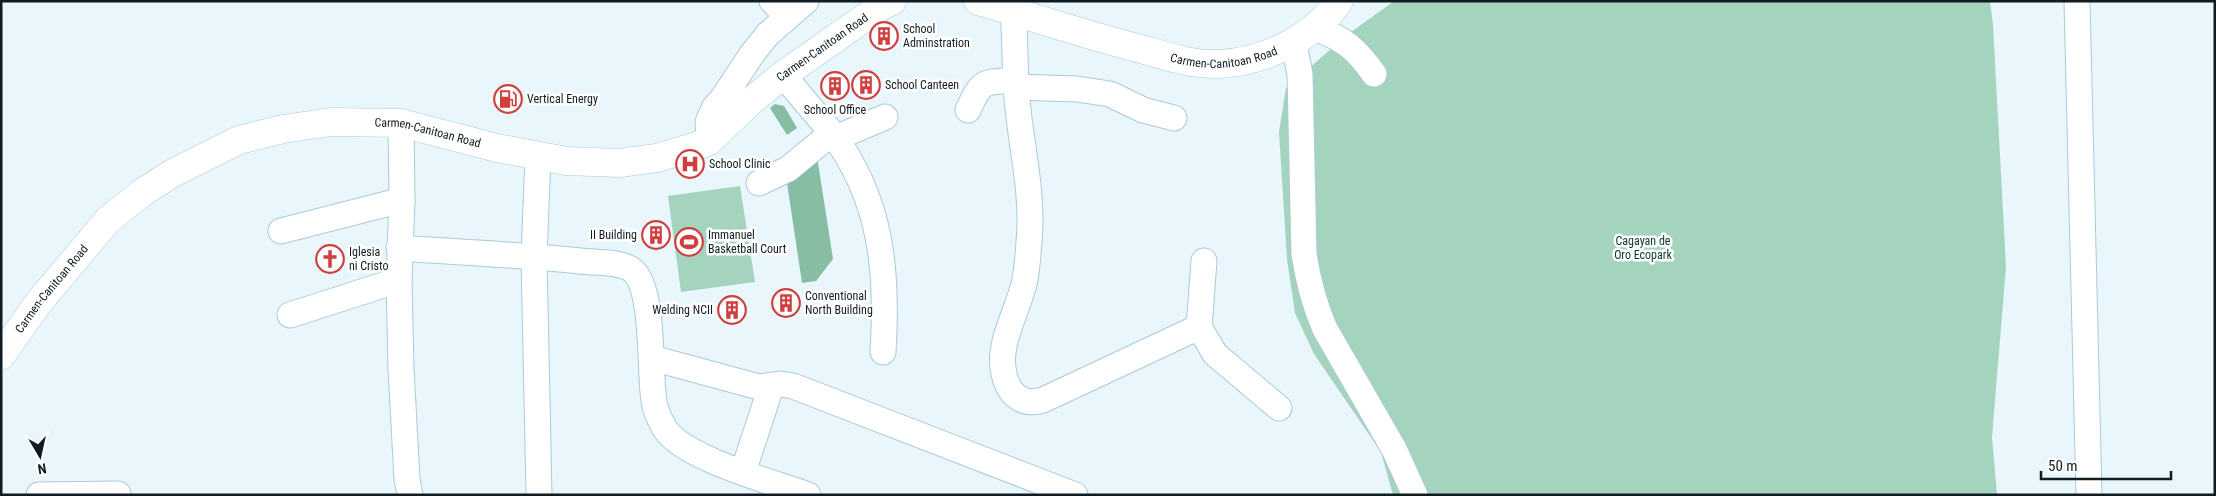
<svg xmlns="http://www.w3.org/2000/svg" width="2216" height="496" viewBox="0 0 2216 496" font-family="'Roboto Condensed',sans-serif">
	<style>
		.green { fill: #a4d4bd }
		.forest { fill: #86bda3 }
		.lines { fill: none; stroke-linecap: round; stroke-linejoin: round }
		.minor-casing { stroke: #a9cad9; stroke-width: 27 }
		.major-casing { stroke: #a9cad9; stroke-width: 29 }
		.minor { stroke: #fff; stroke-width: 25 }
		.major { stroke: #fff; stroke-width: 28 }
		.labels { text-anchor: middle; stroke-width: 5; stroke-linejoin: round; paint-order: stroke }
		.poi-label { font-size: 12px; fill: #0f1c21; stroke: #fff; text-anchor: start }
		.street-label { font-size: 12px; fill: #0f1c21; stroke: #fff }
		.park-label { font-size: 12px; fill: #0a3a29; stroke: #fff }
	</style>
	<rect width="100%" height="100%" fill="#e9f7fd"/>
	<!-- green -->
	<g class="green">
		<polygon points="1394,1 1990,1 1993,25 2006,267 1992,437 1997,495 1393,495 1381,452 1314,354 1295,313 1287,259 1279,132 1286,88 1347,35"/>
		<polygon points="740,186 755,282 681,292 668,196"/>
	</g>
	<!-- forest -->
	<g class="forest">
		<polygon points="775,104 784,106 797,128 787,135 770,108"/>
		<polygon points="816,150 833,259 816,281 802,283 784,163"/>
	</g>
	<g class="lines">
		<defs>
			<g id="minor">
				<polyline points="772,1 788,17"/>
				<polyline points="2077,1 2089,495"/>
				<path d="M1013,11c2,25 2,51 3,76 3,52 18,103 13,155 -1,14 -2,29 -5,42 -6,25 -25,58 -21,84 3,23 16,39 40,32l156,-73 5,-66"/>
				<path d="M1316,29c28,9 41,21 58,45"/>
				<path d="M1294,43l6,32 4,179c4,26 10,50 21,75l69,120 21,46"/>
				<polyline points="1016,87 1077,89 1110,94 1143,110 1174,118"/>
				<path d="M968,110c15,-32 14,-27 49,-30"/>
				<polyline points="401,123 402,200 399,280 401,369 407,479 410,495"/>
				<path d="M832,133c50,67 56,138 51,219"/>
				<polyline points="836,138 885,117"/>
				<polyline points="709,141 708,122 714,108 723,98 752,54 768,34 806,1"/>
				<polyline points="538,156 534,257 539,495"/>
				<polyline points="759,183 788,169 832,133 783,75"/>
				<polyline points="281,231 402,200"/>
				<path d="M399,248c61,4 121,7 181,13 15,2 40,0 52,9 23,17 17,103 22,131 1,9 7,21 11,28 20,30 108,53 143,66"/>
				<polyline points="290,315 399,280"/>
				<polyline points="1199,327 1215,354 1279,408"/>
				<polyline points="652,358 759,387 780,384 793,386 1075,495"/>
				<polyline points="743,472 771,387"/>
				<polyline points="39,495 118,494"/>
			</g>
			<g id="major">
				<path id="s1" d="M978,1c56,16 111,35 167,49 24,7 49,15 74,14 45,-2 95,-26 120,-63"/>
				<path id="s2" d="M1,356l38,-54 69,-82 35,-28 30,-19 66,-33 44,-11 48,-7 70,1 96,25 69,13 53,2 38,-5 40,-12 12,-5 42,-40 32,-26 100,-70 9,-4"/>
			</g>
		</defs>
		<!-- minor casing -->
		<use href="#minor" class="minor-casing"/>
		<!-- major casing -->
		<use href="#major" class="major-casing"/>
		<!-- minor -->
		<use href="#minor" class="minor"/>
		<!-- major -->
		<use href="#major" class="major"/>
	</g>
	<!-- icons -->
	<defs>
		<symbol id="building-ring" viewBox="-11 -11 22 22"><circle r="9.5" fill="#fff" stroke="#ce3f3d" stroke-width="1.5"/><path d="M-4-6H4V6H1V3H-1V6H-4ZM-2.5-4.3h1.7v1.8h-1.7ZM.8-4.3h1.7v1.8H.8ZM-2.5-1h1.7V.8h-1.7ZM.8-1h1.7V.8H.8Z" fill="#ce3f3d"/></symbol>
		<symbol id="fuel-ring" viewBox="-11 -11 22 22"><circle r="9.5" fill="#fff" stroke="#ce3f3d" stroke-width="1.5"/><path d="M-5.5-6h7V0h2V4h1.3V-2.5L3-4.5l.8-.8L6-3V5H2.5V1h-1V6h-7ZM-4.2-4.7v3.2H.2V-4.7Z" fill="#ce3f3d"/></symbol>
		<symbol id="hospital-ring" viewBox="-11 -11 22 22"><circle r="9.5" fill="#fff" stroke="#ce3f3d" stroke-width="1.5"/><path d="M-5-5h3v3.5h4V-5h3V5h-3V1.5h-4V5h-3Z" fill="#ce3f3d"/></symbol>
		<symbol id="stadium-ring" viewBox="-11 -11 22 22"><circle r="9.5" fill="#fff" stroke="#ce3f3d" stroke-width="1.5"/><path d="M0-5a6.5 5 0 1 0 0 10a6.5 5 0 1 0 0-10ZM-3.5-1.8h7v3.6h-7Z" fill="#ce3f3d"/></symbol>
		<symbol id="church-ring" viewBox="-11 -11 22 22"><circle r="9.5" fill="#fff" stroke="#ce3f3d" stroke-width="1.5"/><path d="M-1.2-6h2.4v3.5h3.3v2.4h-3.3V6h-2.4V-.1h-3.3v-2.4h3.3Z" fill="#ce3f3d"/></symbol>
	</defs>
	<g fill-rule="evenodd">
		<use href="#building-ring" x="868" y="20" width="32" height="32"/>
		<use href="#building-ring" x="850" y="69" width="32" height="32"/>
		<use href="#building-ring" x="819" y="70" width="32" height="32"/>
		<use href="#fuel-ring" x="492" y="83" width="32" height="32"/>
		<use href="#hospital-ring" x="674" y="148" width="32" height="32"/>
		<use href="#building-ring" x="640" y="219" width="32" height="32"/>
		<use href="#stadium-ring" x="673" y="226" width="32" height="32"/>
		<use href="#church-ring" x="314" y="243" width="32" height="32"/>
		<use href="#building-ring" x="770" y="287" width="32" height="32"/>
		<use href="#building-ring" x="716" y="294" width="32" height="32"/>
	</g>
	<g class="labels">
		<!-- poi labels -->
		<g class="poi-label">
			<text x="903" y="33">School<tspan x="903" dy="14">Adminstration</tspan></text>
			<text x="885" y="89">School Canteen</text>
			<text x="527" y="103">Vertical Energy</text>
			<text x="835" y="114" text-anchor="middle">School Office</text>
			<text x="709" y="168">School Clinic</text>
			<text x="637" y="239" text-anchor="end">II Building</text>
			<text x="708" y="239">Immanuel<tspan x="708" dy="14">Basketball Court</tspan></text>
			<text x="349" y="256">Iglesia<tspan x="349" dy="14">ni Cristo</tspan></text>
			<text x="805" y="300">Conventional<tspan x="805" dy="14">North Building</tspan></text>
			<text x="713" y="314" text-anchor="end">Welding NCII</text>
		</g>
		<!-- street labels -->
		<g class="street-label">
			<text dy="4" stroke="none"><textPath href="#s2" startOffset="954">Carmen-Canitoan Road</textPath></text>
			<text dy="4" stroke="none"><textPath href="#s1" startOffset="255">Carmen-Canitoan Road</textPath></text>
			<text dy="4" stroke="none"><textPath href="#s2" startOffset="519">Carmen-Canitoan Road</textPath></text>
			<text dy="4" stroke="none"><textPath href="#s2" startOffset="84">Carmen-Canitoan Road</textPath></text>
		</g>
		<!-- park labels -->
		<g class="park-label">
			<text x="1643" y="245">Cagayan de<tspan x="1643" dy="14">Oro Ecopark</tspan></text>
		</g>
	</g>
	<!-- border -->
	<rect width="2216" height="496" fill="none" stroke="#0f1c21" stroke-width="5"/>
	<!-- north arrow -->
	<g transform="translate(40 456) rotate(171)" stroke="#ffffff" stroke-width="4" paint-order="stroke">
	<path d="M0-4L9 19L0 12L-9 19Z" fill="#0f1c21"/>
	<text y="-8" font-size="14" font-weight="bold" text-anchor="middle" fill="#0f1c21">N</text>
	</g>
	<!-- scale -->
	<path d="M2041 471v8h130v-8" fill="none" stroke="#0f1c21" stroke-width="2.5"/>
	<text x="2048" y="471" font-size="15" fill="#0f1c21" stroke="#ffffff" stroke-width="4" paint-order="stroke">50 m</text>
</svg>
